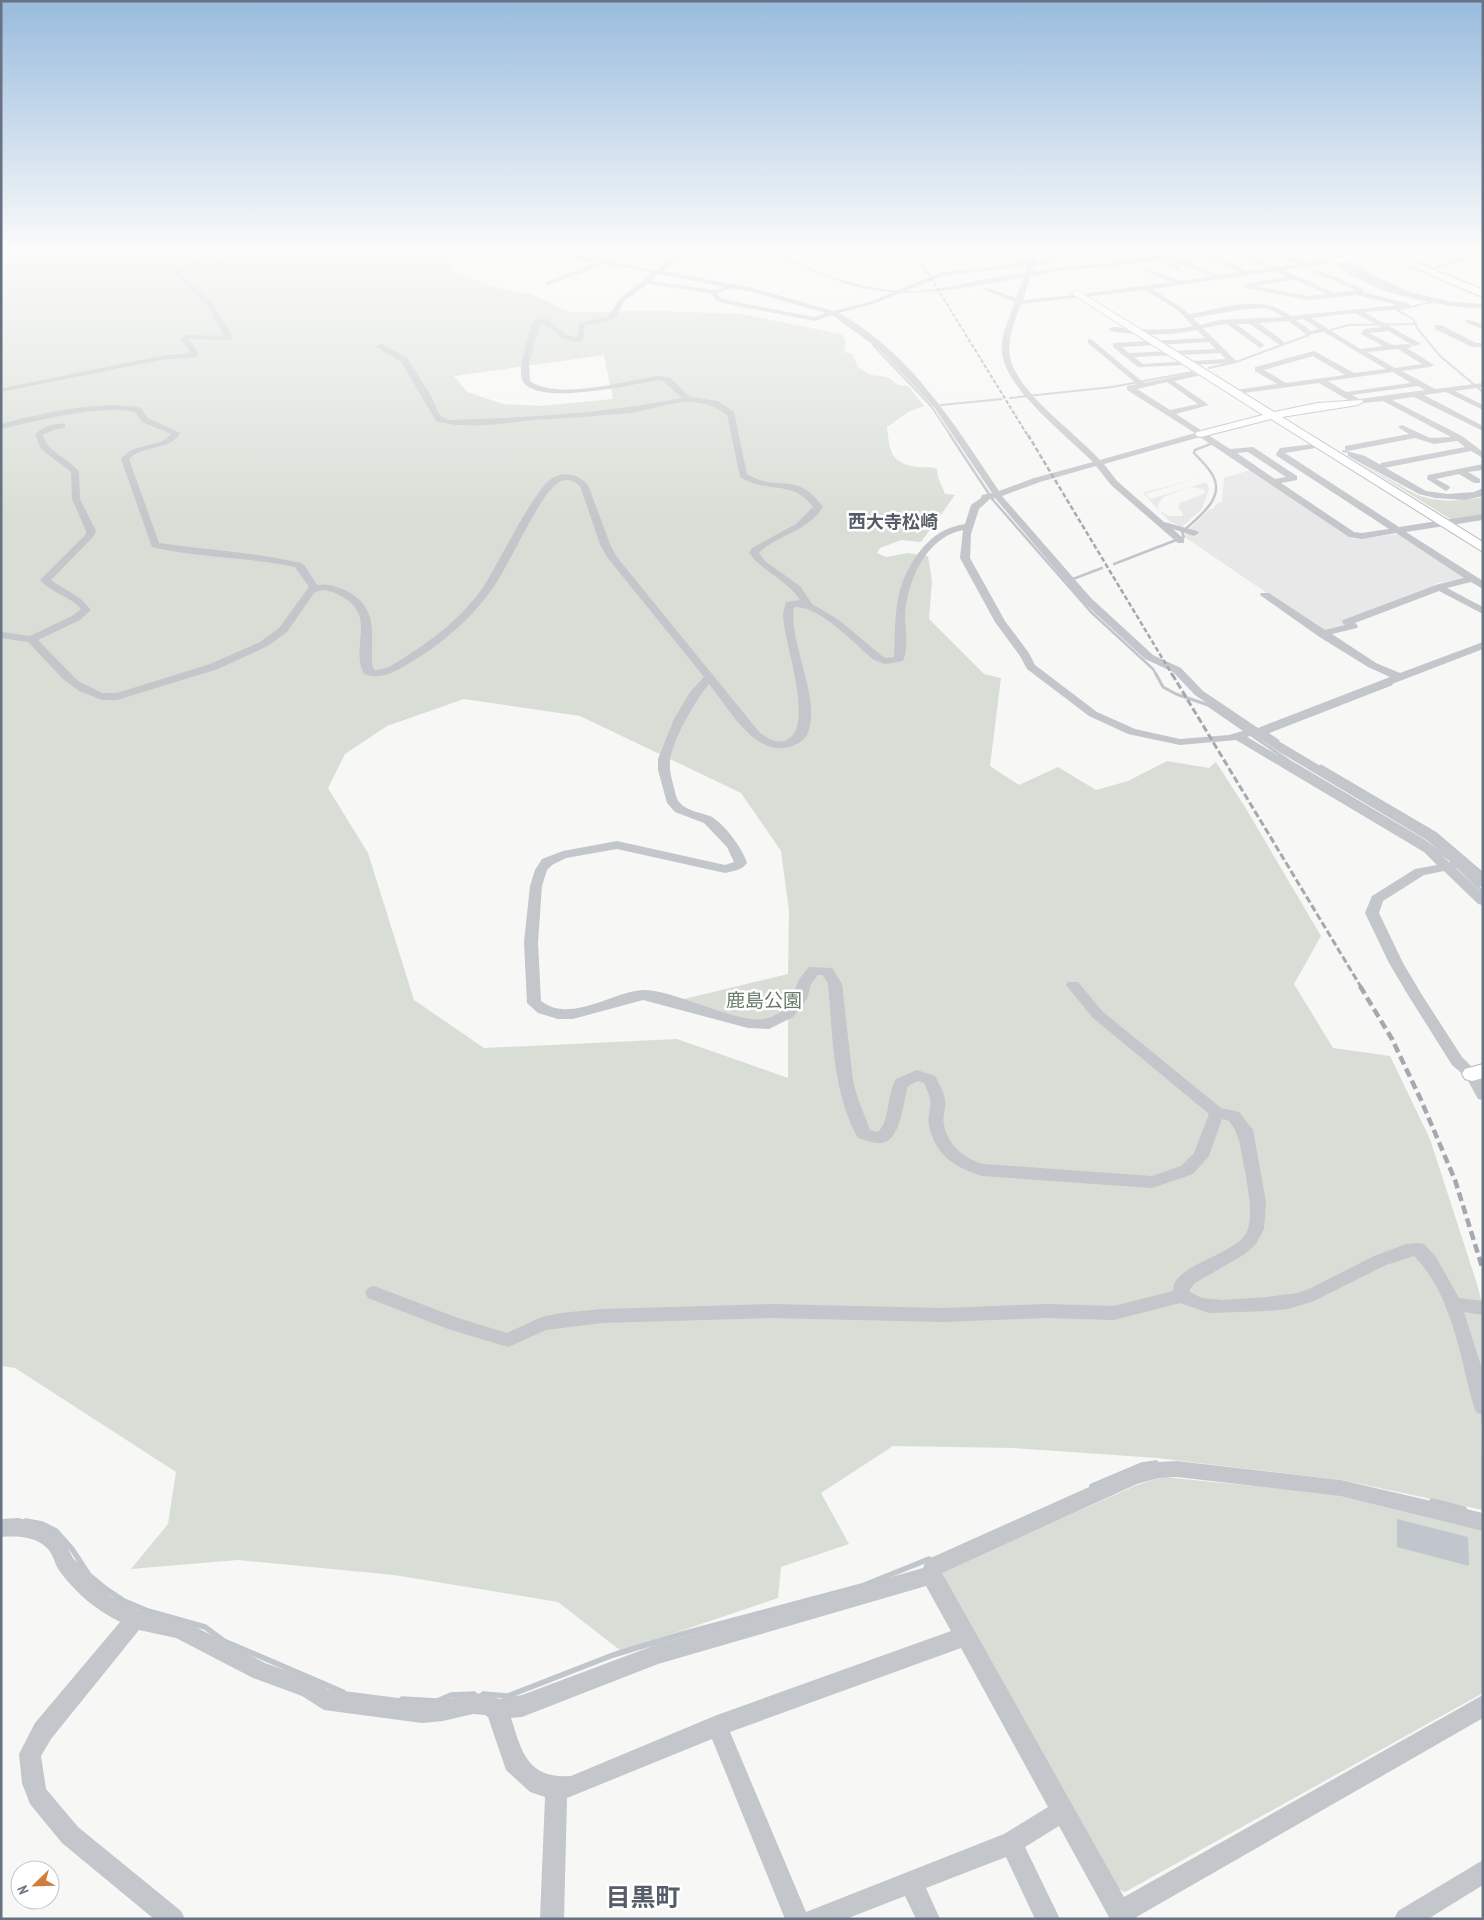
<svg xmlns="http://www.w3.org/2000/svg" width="1484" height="1920" viewBox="0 0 1484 1920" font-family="'PT Sans Narrow','Noto Sans JP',sans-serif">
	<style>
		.built { fill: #e8e8e8; fill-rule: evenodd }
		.green { fill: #d8ded6; fill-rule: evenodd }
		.water { fill: #c1c6cc }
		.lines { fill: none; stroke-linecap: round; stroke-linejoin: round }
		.stream-far3 { stroke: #c1c6cc; stroke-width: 2 }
		.stream-far2 { stroke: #c1c6cc; stroke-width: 2.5 }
		.stream-far1 { stroke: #c1c6cc; stroke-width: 3 }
		.stream { stroke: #c1c6cc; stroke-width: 5.5 }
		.secondary-casing { stroke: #b6b9be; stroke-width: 2 }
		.primary-casing { stroke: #b7b9bd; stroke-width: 3 }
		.street { fill: #c3c6ca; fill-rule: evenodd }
		.secondary { fill: #fff; fill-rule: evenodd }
		.primary { fill: #fff; fill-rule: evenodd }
		.rail-far3 { stroke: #a5a8ae; stroke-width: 2; stroke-dasharray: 4 2; stroke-linecap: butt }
		.rail-far2 { stroke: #a5a8ae; stroke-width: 2.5; stroke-dasharray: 5 2.5; stroke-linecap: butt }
		.rail-far1 { stroke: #a5a8ae; stroke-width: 3; stroke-dasharray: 7 3; stroke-linecap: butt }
		.rail { stroke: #a5a8ae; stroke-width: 4.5; stroke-dasharray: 9 4.5; stroke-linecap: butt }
		.labels { text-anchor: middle; stroke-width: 5; stroke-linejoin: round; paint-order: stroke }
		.far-quarter-label { font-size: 18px; font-weight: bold; fill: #575d68; stroke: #fff }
		.park-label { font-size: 19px; fill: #687a68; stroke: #fff }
		.near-quarter-label { font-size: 25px; font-weight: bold; fill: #575d68; stroke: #fff }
	</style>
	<rect width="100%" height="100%" fill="#f7f7f5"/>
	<!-- built -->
	<g class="built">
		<polygon points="1250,470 1354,539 1399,534 1463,576 1463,579 1437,583 1433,588 1383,606 1349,626 1324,632 1186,538 1185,533 1210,509 1213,509 1216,504 1222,502 1224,478"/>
		<path d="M1205,476l4,13 -7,20 -20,18 -12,-5 -27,-29zM1205,476l2,6 -56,17 -6,-5zM1191,487l12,2 2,4 -25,10 -2,5 5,5 -1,3h-13l-10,-6 -1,-4 2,-5 5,-5z"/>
	</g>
	<!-- green -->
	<g class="green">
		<path d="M1,252l442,1 5,3 8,17 47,16 28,5 39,18 88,-1 83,3 100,20 5,8 -2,10 8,2 6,13 12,8 17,2 11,8 10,1 16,20 -16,6 -21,15c3,23 2,36 30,40 7,1 12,-1 20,2l1,8 7,17 10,1 -34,47 -20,-2 -21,8 -3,5 9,4 22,-4 20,3 4,25 -3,38 55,55 17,4 -11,88 29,19 39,-18 38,23 32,-9 39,-20 42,7 7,-6 29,45 76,129 -27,48 39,64 57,8 40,83 48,148 5,21v115h-2l2,87 -141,-30 -185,-22 -144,-10 -120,-2 -72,47 28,51 -68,23 -3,31 -157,53 -63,-49 -164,-27 -156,-15 -107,9 37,-45 8,-52 -161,-104 -14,-2zM604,355l9,44 -74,7 -36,-2 -36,-12 -13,-16zM464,699l116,17 161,77 40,58 8,60 -1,63 -108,26c24,7 93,38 108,6v72l-111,-39 -193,9 -70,-48 -46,-147 -40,-65 17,-34 42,-28z"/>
		<path d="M1350,457c23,12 45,27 68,38 19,8 45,6 65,2v18l-31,5z"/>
		<polygon points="1163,1477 1347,1495 1483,1527 1483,1693 1125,1892 1113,1887 941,1572 1137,1485"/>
	</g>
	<!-- water -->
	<g class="water">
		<path d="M754,252c27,0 48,14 72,23 25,8 52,15 78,16 23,2 58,-8 82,-12 47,-9 93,-13 139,-18 20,-2 37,-9 56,-9 -36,16 -88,14 -127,19 -8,1 -15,4 -22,5 -55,10 -114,24 -170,12 -38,-8 -71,-30 -108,-36z"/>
		<path d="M1321,252h16l12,9 -1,2 61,29 44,10 30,2v4c-16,1 -31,-2 -47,-5 -47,-8 -79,-19 -115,-51z"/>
		<polygon points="1343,450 1365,456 1426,491 1448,494 1474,492 1483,488 1483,496 1465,500 1435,498 1419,494 1348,456 1348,453 1342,452"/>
		<polygon points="1397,1519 1468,1537 1469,1566 1397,1547"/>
	</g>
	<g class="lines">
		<!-- stream-far3 -->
		<g class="stream-far3">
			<polyline points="468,252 537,252"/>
			<polyline points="1436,301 1397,310 1413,319 1417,328 1440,356 1483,392"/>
			<polyline points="1330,330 1349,325 1416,324"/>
			<polyline points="873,345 931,406 951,436"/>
			<polyline points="1209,368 1236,362 1309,335"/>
			<polyline points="1010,398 1112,387 1192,372"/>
			<polyline points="941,405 1002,399"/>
		</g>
		<!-- stream-far2 -->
		<g class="stream-far2">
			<polyline points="950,435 993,500 1091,612 1153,669 1157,676"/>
			<path d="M1114,564l70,-27 -2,-5c14,-13 42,-32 32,-54 -4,-10 -13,-17 -20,-25l1,-3 18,-7"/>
			<polyline points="1073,579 1102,568"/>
		</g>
		<!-- stream-far1 -->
		<g class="stream-far1">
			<polyline points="1156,674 1163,687 1176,694 1208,705 1289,761 1421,839 1452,861 1483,892"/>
			<polyline points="1265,733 1391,684"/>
			<polyline points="1266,733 1278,741"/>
			<polyline points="1321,766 1435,833 1483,874"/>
		</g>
		<!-- stream -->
		<g class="stream">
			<polyline points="1092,1486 1142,1465 1156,1463"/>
			<polyline points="1432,1501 1464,1509"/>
			<polyline points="26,1521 42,1524 56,1531 72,1549 89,1575 106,1589 124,1601 148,1611 205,1627 224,1641 343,1692"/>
			<polyline points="483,1694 508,1696 613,1655 682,1634 862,1586 929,1559"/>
			<polyline points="402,1699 437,1701 451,1695 474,1694"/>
		</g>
		<defs>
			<g id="secondary">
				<polygon points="1390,252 1393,253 1393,257 1330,264 1326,261 1330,258"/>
				<polygon points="1077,290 1274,412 1318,403 1362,400 1363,402 1358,405 1282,417 1483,542 1483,552 1271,419 1201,437 1197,436 1195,434 1197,432 1263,415 1074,295 1072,293"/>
				<polygon points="1483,1064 1483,1078 1472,1081 1465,1079 1462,1074 1465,1069"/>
			</g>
			<polygon id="primary" points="1378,252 1390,252 1483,290 1483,297"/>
		</defs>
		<!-- secondary casing -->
		<use href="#secondary" class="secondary-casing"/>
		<!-- primary casing -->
		<use href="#primary" class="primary-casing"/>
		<!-- street -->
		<g class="street">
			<polygon points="241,252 251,252 259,263 269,266 275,252 281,252 274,269 271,271 255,265 246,254 208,271 202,267 202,261 180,273 213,304 233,338 232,340 189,339 199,354 196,357 160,360 1,392 1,388 4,388 160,356 191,353 181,340 184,335 224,336 208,306 173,273 202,256 208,257 208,266"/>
			<path d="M533,252h26l98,18 15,-11 5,-7h6l-7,9 -13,10 90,17 80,23 39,-10 67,-28 80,-10 -12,-8h-74l-3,-2 1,-1h79l16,11 2,-1 4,-10h6l-3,10 10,-2 8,-8h6l-10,10 -15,4 -11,34 60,-6 88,-12 -29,-12v-2l2,-1 36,14 31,-5 -42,-17 -5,1 16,7v2h-4l-21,-9 27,-8h8l-14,5 43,18 20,-3 -42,-20h7l43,19 21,-3 -34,-16h7l35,15 21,-3 -27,-12h7l28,11 27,-3v2l-2,1 -47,7 52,23 21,-3 -42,-18v-2h4l45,19v3l47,12v2l-18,4 -28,2 57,32 -7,2 -26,-15 -19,2 23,12 19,-1v4h-4l27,17 -4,2 -28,4 33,18 48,-6v4l-28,4 28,14v5l-37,-18 -22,3 59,31v5l-69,-34 -22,3 70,36 21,16v6l-12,-7 -87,17 -4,-3 1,-2 84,-16 -8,-6 -23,3 -19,-6 -67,13 -3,-1v-4l64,-12 -11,-7 4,-2 28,13 21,-1 -68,-36 -28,3 -36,-21 -83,11 -4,-2 4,-2 41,-6 -22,-13v-4l59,-16 40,22 32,-4 -62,-37 -17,3 -18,-14 -30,2 25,19v4h-3l-31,-22h-14l27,20 1,2 -4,2 -33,-24 -24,4 33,33 -1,2 -97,4 -25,-20v-4l92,-5 -8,-8c-28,6 -59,6 -87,1l-1,-2 4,-2c27,2 54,5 80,-1l-15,-16 -34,-20 -123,14c-6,17 -14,34 -11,52 5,35 66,77 90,104l95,-27 -68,-43v-4l10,-2 -49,-41v-4h3l53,44 62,-13v4l-32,7 35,24 -33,9 54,35 23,-2 44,29v4l-16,3 73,49 8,1 27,-4 -112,-73 -1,-2 4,-6 42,-5v4l-37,6 114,74 84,-13v6l-77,12 77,49v8l-12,-7 -24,6 36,19v7l-44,-23 -84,32 3,3 -1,2 -25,6 44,29 24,10 83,-31v7l-218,84 168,100 22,16 28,27v11l-5,-1 -18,-19 -4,1 27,26v11l-5,-1 -34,-33 -20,4 -41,26 -4,12 24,50 19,32 40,62 17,17 4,6v20l-5,-1 -12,-22 -14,-12 -44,-70 -19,-32 -24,-50 7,-17 43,-27 22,-4 -13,-13 -188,-112 -56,5 -52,-11 -39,-18 -62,-47 -7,-13 -25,-34 -35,-64 3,-28c-37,7 -56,51 -58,85 0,14 4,34 -2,46l-18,3 -11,-4c-19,-15 -54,-55 -80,-53 -6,36 29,95 13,128 -3,6 -13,11 -19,12 -33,10 -61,-41 -79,-63 -13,15 -38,58 -39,78 -1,9 2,17 4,26 2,7 2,12 8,17 7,6 19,8 28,11 13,6 33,33 37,47 -5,7 -13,8 -22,10l-108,-24 -51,9 -14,7 -5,5 -5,16 -4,56 3,59c30,23 70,-9 102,-11 30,-1 100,37 125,28 10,-3 21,-11 26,-21 1,-5 1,-10 4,-15 2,-5 7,-10 11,-15l23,1 10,16 11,97 5,18 12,31 8,2c13,-13 8,-36 18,-53l21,-9 18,6c4,7 10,18 10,25 1,8 -3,16 -1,24 4,20 19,33 39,39l169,12 29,-10 13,-13 15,-39 -117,-97 -26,-32 2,-3h10l24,29 119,97 18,4 14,18 13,72 -2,27 -8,15 -11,10 -50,29 -5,6v3l12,6 20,2 45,-3 31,-4 13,-5 63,-32 32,-12 12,-1 6,1 12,13 23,41 24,3v14l-19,-3 19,60v43l-7,-3 -2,-5c-14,-50 -22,-113 -60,-151l-28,9 -72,36 -26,8 -21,2 -58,2 -29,-10 -66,17 -68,-2 -103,4 -171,-4 -170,5 -56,7 -38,17 -60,-18 -80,-31 -3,-5 3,-5 6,-2 84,32 49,15 35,-16 18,-4 42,-4 170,-5 171,4 103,-4 68,2 59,-15c-2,-27 67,-36 75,-62 5,-18 0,-39 -3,-58 -4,-18 -4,-36 -16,-50l-7,-2 -13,37 -16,18 -41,14 -170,-12c-28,-9 -47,-21 -53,-51 -2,-9 3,-19 1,-27 -1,-5 -4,-10 -6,-15l-6,-2 -10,5c-5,15 -7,56 -27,57 -6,1 -16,-3 -23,-5 -26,-46 -25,-103 -30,-154l-5,-9h-5l-7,9 -4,15 -14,18 -24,12 -21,-1 -105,-28 -70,19h-15l-20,-6 -11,-10 -3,-61 6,-56 5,-16 7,-11 21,-8 54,-10 108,24 9,-3 -7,-15 -23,-24 -29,-11 -8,-9 -9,-33v-11l16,-40 16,-27 14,-15 -97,-120 -7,-13 -20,-58c-14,-12 -23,-4 -33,8 -19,27 -32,58 -49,86 -21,34 -51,60 -85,81 -16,9 -30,20 -49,13 -15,-29 16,-60 -27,-80 -7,-3 -15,-6 -23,-1l-27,39 -19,14 -50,23 -101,31h-15l-23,-9 -16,-12 -35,-37 -27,-4v-6l29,4 42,-20 9,-7c-11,-13 -30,-16 -41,-29l46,-46v-3l-14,-32 -1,-27 -30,-23 -6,-15c8,-7 19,-11 30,-10v4l-12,2 -10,5c5,19 26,22 36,37l1,27 16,32 -3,6 -42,43 30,19 10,11 -11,10 -42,20 40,41 24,12h15l93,-29 50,-22 19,-14 30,-41 -14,-20c-47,-10 -96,-9 -143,-20l-31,-88c14,-18 39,-10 50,-25l-29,-12 -7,-10c-33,-8 -100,9 -134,17v-5c36,-10 104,-25 140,-16l7,10 32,15c-11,19 -36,11 -51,26l30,84c47,7 96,9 142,20l4,3 12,19c10,-2 21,2 30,6 32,17 24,43 25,73l2,6c13,1 26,-10 37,-17 27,-17 52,-38 71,-64 15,-22 53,-103 72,-112 12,-6 26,-2 34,8l22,59 6,12 144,177c9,6 17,12 28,6 27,-14 -5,-99 -5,-125l3,-12 14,-2c-13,-20 -37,-28 -51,-47l3,-5 44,-24 17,-17c-19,-28 -47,-13 -73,-30l-13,-62c-36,-25 -60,-7 -98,-2 -31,3 -63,5 -95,7 -29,3 -70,10 -98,1l-35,-59 -26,-16 7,-2 25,14 24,38 7,16 4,5 7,3c78,-2 156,-7 233,-22l-18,-16 -4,-2c-28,4 -117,26 -136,3 -6,-7 -2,-21 0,-30 2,-11 5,-23 10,-33l13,-1 21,17 9,1 2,-14 28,-6 3,-2 9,-16 34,-26 -47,-9 -58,21 -3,-2 1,-1 40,-16 13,-3 -38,-7 -3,2zM1025,267h2l-11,31 -28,-10 -5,1 32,13c-6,17 -17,37 -12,56 8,35 64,78 90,104l-59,16 -35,13c-44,-66 -89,-139 -160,-178l37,-10 66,-27zM1275,271l13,6 -41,6 -4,4 65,13 48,-5 42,10 -107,11c-30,-23 -67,-8 -102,-2l-7,-6 -30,-19zM659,274l66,13 -11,3 -63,-9zM1295,280l31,14 -18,2 -54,-10zM648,284l62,9 6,7 11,4 88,17 17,-6 47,34 55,58 58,86 -10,2 -1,3 -10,7 -6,19c-20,3 -33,12 -45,27 -27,35 -24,64 -26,106l-8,1 -4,-2 -43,-36 -27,-16 -12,-18 -34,-24 -7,-9c19,-19 47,-20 64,-46 -27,-38 -46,-14 -76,-33l-13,-62 -16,-11 -28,-4 -20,-19 -10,-2c-33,4 -102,25 -130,5l-1,-18 11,-39 3,-1 20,16 12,3 8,-1 2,-15 26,-6 6,-4 7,-15zM731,288l21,4 73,21 -11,4 -83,-16 -11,-3 -3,-4zM1267,308l17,9 -65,3 -19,5 -7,-7 52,-9zM1355,313l27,14 -18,2 -3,5 22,12 -23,3 -49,-31zM1303,319l16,10 -8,2 -15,-11zM1209,342l7,7 -87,4 -7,-6zM1398,349l24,15 -27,4 -28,-16zM1220,353l6,6 -83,5 -9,-7zM1313,356l32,19 -59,8 -22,-13zM1393,372l18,11 -65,9 -18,-11zM1167,382l31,22 -28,6 -33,-21zM1418,386l7,4 -66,9 -7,-4zM1200,437l149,100 13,2 34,-6 68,45 -25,6 -96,36 -1,2 3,3 -20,5 -56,-37h-8l-1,2 58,41 50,31 22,10 -132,51 -55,-37 -22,-23 -28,-13 -62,-57 -89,-102 38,-14 56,-16 15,19 67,58h6v-4l-11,-10 21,7 5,-3 -2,-2 -33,-9 -47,-41 -13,-17zM1248,452l38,25 -11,2 -38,-26zM995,498l88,104 62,57 28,13 22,23 51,35 -17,5 -49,4 -45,-10 -38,-17 -62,-47 -6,-12 -24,-32 -35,-63 1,-24 8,-25 11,-10zM1254,735l27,18 144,86 28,22 -4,1 -17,-16 -185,-109z"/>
			<polygon points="1478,252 1483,252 1483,254 1430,271 1425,270"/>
			<polygon points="1466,319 1483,324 1483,329 1466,323"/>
			<polygon points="1435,325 1441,325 1476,343 1483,343 1483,347 1472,347 1435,329"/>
			<polygon points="1483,464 1483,470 1468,472 1480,479 1480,483 1474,483 1459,474 1436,479 1449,486 1450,488 1446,491 1427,479 1428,475"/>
			<path d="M1177,1461l164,19 142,33v18l-142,-35 -164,-19 -18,1 -22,6 -195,89 182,324 359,-202v23l-350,201h-23l-51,-93 -34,21 35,72h-25l-29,-62 -80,31 14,31h-24l-11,-23 -59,23h-61l-73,-180 -145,59 -3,121h-24l5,-122 -15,-5 -24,-22 -18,-53 -3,-2 -12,-1 -30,7 -21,2 -98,-13 -22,-14 -49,-18 -77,-40 -37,-8 -88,109 -10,17 5,33 32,38 103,84 4,8h-31l-92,-76 -32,-39 -8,-21 -3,-29 16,-31 85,-101c-25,-13 -42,-27 -59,-49 -6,-7 -7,-17 -13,-24 -12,-13 -31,-13 -47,-12v-18l17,-1 21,5 23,14 11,21 38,38 27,14 48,12 79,41 51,18 12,8 94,12 21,-1 30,-7 13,1 13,5 23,-4 136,-51 265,-76 3,-8 201,-90 32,-8zM926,1586l25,45 -234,84 -146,61c-43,3 -49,-23 -60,-58l11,-1 136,-53zM961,1648l87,159 -44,27 -198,78 -76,-180z"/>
			<polygon points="1483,1860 1483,1885 1428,1919 1394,1919 1398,1911"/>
		</g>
		<!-- secondary -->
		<use href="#secondary" class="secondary"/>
		<!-- primary -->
		<use href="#primary" class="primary"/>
		<!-- rail-far3 -->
		<polyline class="rail-far3" points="915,252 1028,436"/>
		<!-- rail-far2 -->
		<polyline class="rail-far2" points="1028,435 1173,676"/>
		<!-- rail-far1 -->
		<polyline class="rail-far1" points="1172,674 1361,987"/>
		<!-- rail -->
		<polyline class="rail" points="1360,986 1392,1039 1421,1100 1455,1180 1483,1270"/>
	</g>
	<!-- sky -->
	<linearGradient id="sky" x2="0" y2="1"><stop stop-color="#98bbdd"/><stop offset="0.48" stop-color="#fbfbfa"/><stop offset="1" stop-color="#fbfbfa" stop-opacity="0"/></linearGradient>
	<rect width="1484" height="520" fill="url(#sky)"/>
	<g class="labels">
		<!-- far-quarter labels -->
		<g class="far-quarter-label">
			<text x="893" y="528">西大寺松崎</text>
		</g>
		<!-- park labels -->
		<g class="park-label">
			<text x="764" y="1007">鹿島公園</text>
		</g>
		<!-- near-quarter labels -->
		<g class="near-quarter-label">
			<text x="643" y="1906">目黒町</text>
		</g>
	</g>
	<!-- border -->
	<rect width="1484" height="1920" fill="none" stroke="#697283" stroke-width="5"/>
	<!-- north arrow -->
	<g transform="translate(35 1885) rotate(247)"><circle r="24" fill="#ffffff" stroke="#c3c7cd"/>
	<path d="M0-4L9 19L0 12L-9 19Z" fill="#d17e3b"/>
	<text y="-8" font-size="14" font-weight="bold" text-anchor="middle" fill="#697283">N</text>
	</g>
</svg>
